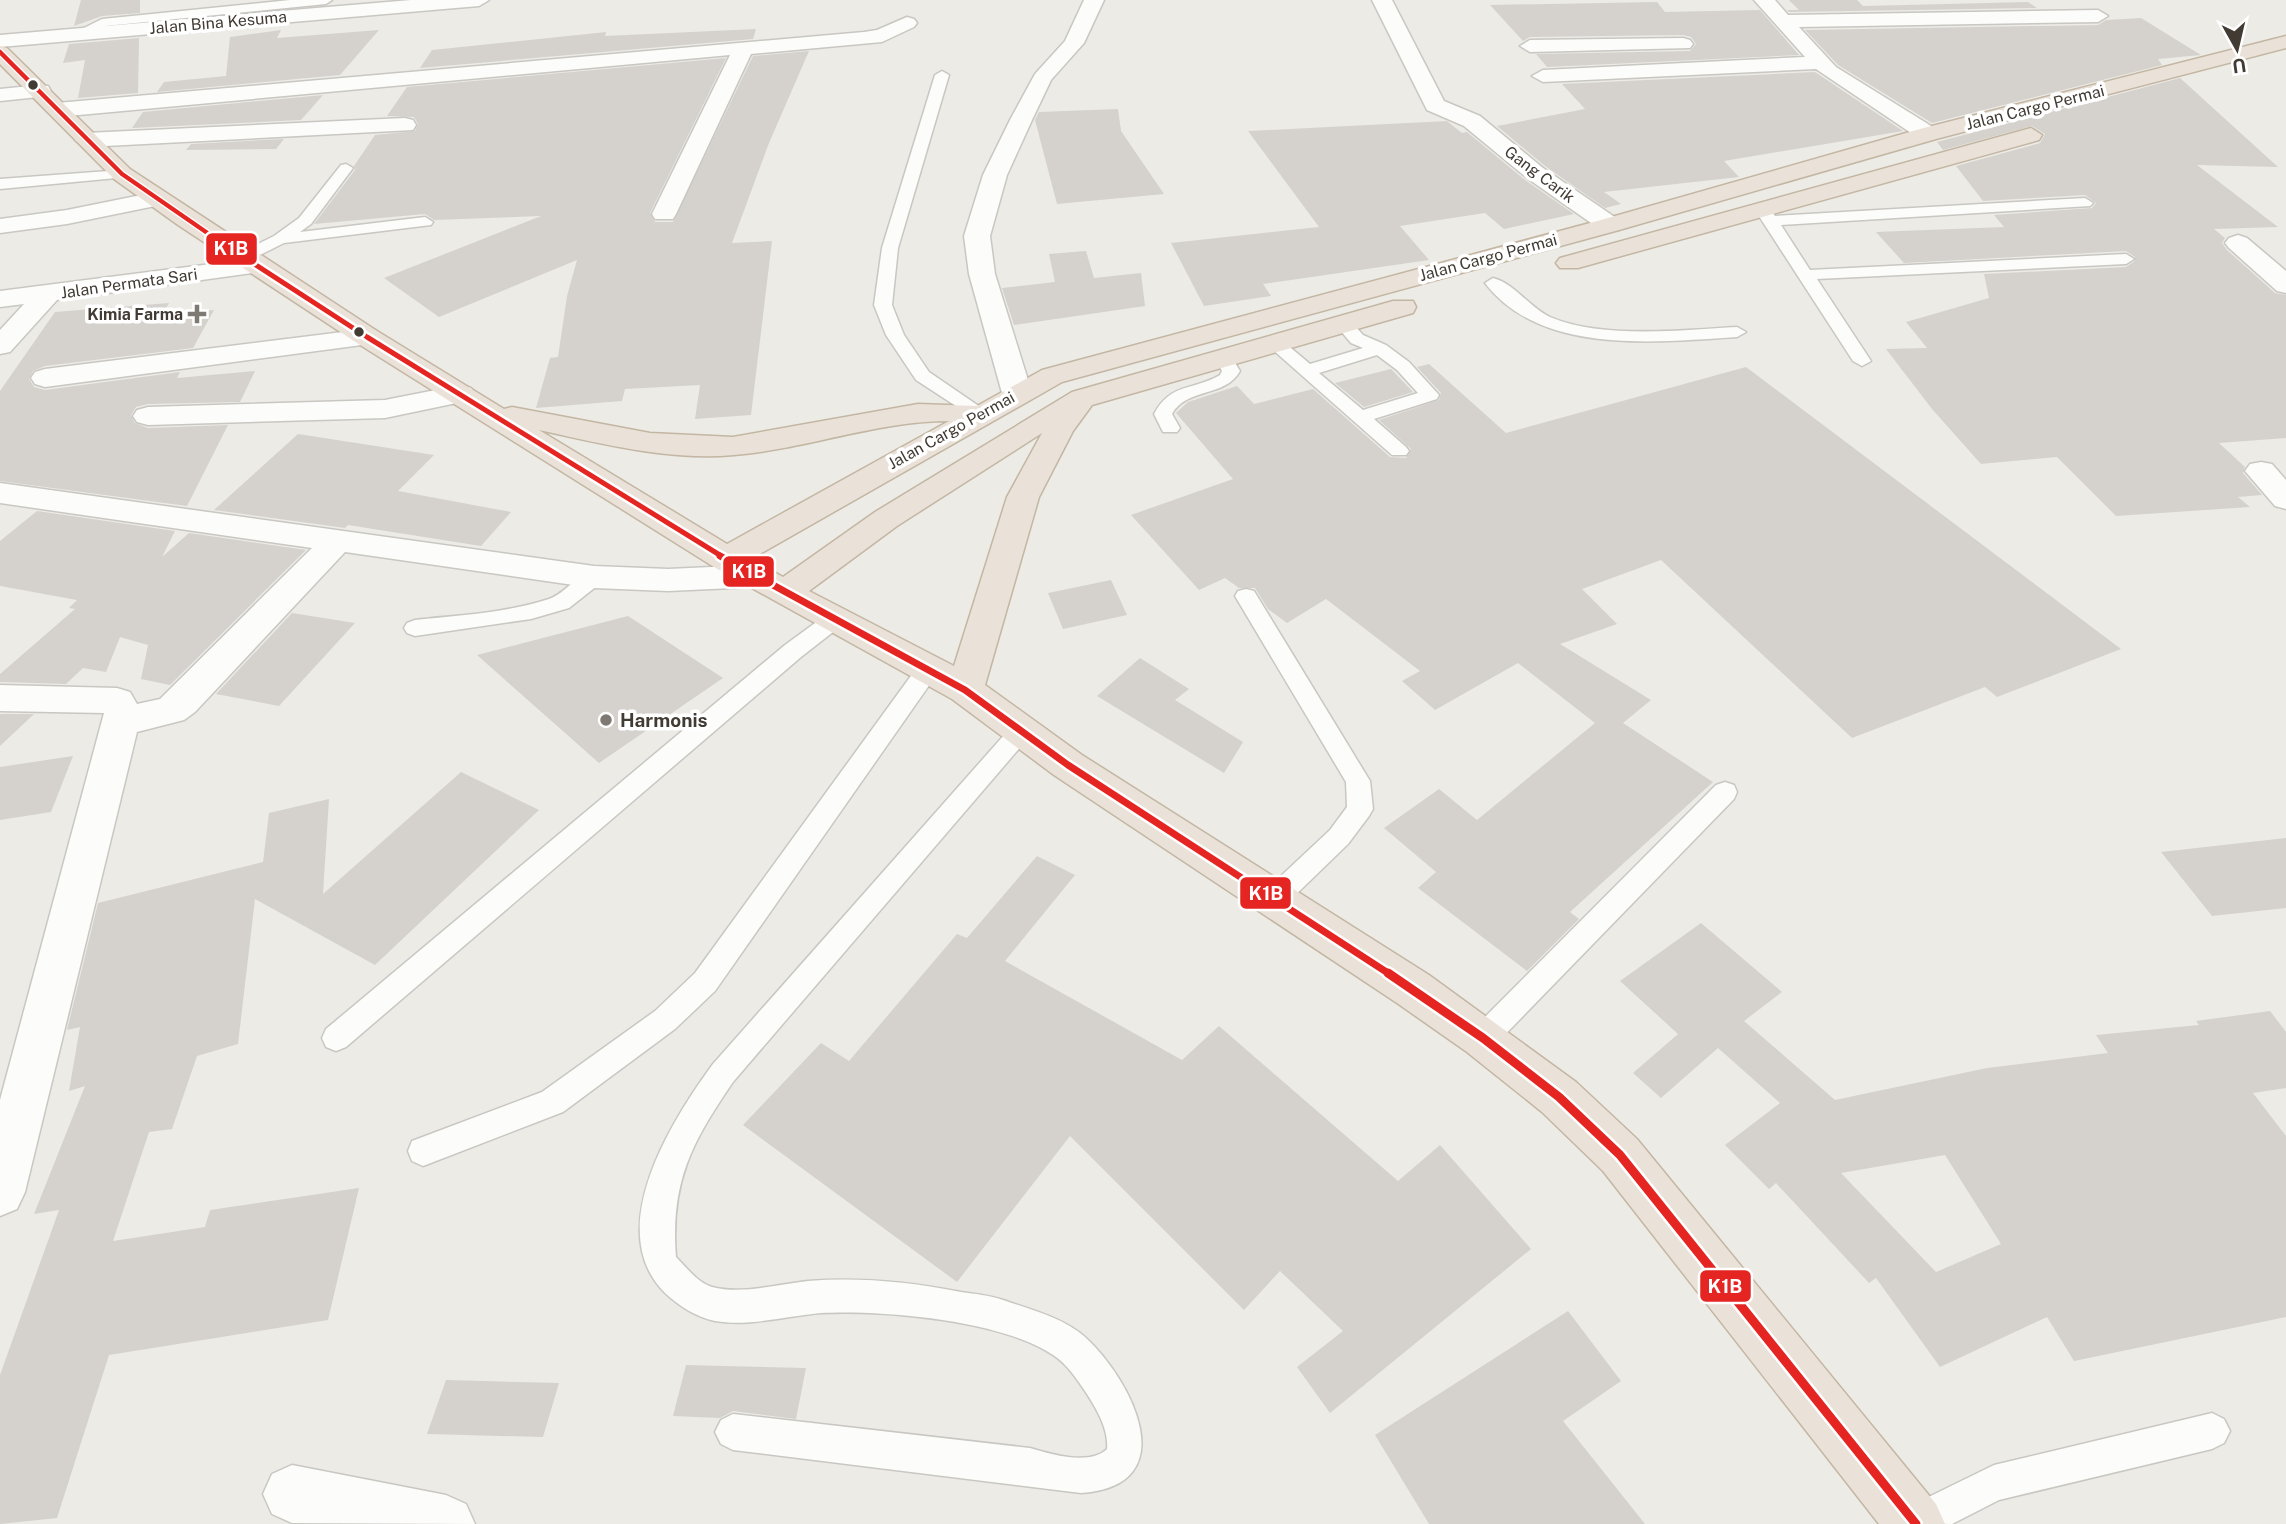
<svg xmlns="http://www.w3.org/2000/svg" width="2286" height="1524" viewBox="0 0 2286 1524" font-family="'Public Sans',sans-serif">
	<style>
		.building { fill: #d5d2cd; fill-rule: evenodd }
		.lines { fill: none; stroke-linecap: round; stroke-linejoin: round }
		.lane-casing { stroke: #c9c7c2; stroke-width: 3 }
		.street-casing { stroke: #c9c7c2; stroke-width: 3 }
		.highway-casing { stroke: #c3b6a3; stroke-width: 3 }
		.lane { fill: #fcfcfb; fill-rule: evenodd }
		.street { fill: #fcfcfb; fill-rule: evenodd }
		.highway { fill: #eae2d8; fill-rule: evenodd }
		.bus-1-far3-casing { stroke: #fff; stroke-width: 7 }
		.bus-1-far2-casing { stroke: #fff; stroke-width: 10 }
		.bus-1-far1-casing { stroke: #fff; stroke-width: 12 }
		.bus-1-casing { stroke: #fff; stroke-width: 14 }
		.bus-1-far3 { stroke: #e52522; stroke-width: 4.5 }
		.bus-1-far2 { stroke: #e52522; stroke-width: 5 }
		.bus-1-far1 { stroke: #e52522; stroke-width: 7 }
		.bus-1 { stroke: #e52522; stroke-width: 9 }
		.bus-dot { fill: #423b34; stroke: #fff; stroke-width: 2.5 }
		.poi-dot { fill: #7e7972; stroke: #fff; stroke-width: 2.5 }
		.labels { text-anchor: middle; stroke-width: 7; stroke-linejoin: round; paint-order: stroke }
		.far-street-label { font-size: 16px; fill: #423b34; stroke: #fff }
		.far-poi-label { font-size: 16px; font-weight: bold; fill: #423b34; stroke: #fff; text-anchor: end }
		.poi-label { font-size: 19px; font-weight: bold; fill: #423b34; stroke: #fff; text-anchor: start }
		.line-badge { stroke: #fff; stroke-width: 2.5 }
		.badge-label { font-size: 19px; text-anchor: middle; font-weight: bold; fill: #fff }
	</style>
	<rect width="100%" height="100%" fill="#edebe6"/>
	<!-- building -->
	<g class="building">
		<polygon points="81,0 140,0 140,13 102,16 74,26"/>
		<polygon points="1789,0 1857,0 1863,6 2028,2 2037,8 1789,12 1787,10 1799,10"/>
		<polygon points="1657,2 1665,12 1760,10 1799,55 1547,67 1536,54 1690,51 1696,44 1691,37 1683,35 1530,37 1523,41 1490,5"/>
		<polygon points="2141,18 2201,55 2158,59 2162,65 1932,123 1838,65 1805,30 2098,25 2106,20"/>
		<polygon points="756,29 753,39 420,68 432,50 606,32 605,36"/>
		<polygon points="281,30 277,38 379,30 340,75 157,92 164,82 226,76 230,37"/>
		<polygon points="139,38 138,93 78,98 85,60 63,63 69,44"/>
		<polygon points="809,51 769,143 732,243 772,241 751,415 695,419 700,385 625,389 622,401 536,408 550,358 558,357 567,296 577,260 439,317 384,278 541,216 434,220 425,214 314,224 355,170 354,166 375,135 415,131 418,124 414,117 387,116 407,87 726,58 650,213 655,222 673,222 753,56"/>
		<polygon points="1815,72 1903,131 1724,161 1739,177 1604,192 1621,204 1605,208 1545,166 1497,126 1585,109 1562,84"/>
		<polygon points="2180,78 2278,167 2197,165 2278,227 2214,229 2225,238 2222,243 2227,250 2275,293 2286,295 2286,438 2219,443 2245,467 2243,473 2262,495 2238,497 2250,507 2116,516 2057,457 1981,464 1932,409 1886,349 1927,348 1906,322 1989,298 1984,274 2126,267 2135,261 2135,257 2126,251 1904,263 1876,232 2004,227 1994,215 2092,208 2096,203 2085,195 1983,201 1956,166 2040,143 2045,134 2032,126 1943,150 1937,142"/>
		<polygon points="323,95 301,120 132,128 143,112"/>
		<polygon points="1118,109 1121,131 1164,194 1057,204 1035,120 1039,112"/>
		<polygon points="1447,121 1462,133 1467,132 1525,180 1574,214 1504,229 1485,213 1400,226 1429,260 1263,284 1271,296 1204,306 1171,243 1319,227 1248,131"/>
		<polygon points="284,139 276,149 186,150 191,144"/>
		<polygon points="1086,251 1094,278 1141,273 1145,306 1014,325 1002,288 1055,282 1049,254"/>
		<polygon points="169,303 162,315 214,310 193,348 45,366 33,371 29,379 34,387 45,390 180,372 177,378 255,371 240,402 148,404 136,407 131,415 135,423 148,428 228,425 187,506 0,481 0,391 55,312"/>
		<polygon points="1429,364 1506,433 1746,367 2121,649 1997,697 1985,687 1852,738 1661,560 1582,589 1617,624 1560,644 1651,700 1623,723 1713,782 1570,912 1579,919 1527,971 1418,888 1436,872 1384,828 1439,789 1477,820 1595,723 1518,663 1435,710 1402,681 1420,671 1326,599 1287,623 1268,609 1255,588 1239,588 1225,578 1199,590 1131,515 1233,479 1176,413 1188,402 1237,386 1254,404 1313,389 1390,457 1406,458 1411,449 1379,420 1439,400 1441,393 1417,367"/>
		<polygon points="1391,369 1413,392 1364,407 1335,383"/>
		<polygon points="298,434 434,455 398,491 511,512 481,546 348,525 345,528 214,510"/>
		<polygon points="37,511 175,531 162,557 189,533 306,550 170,685 141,679 148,645 120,637 106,672 83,668 66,684 0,682 0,674 75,609 69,608 77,600 0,586 0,541"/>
		<polygon points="1111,580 1127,615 1063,629 1048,593"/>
		<polygon points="292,613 355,623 279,706 216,694"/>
		<polygon points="628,616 723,678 599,763 477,655"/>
		<polygon points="1140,658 1189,689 1175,700 1243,742 1224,773 1097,696"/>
		<polygon points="0,714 34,714 0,746"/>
		<polygon points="73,756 51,812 0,820 0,767"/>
		<polygon points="461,772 539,810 375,965 255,899 238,1044 197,1056 172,1129 149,1132 113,1241 205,1227 210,1210 359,1188 328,1320 109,1355 57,1518 0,1524 0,1375 59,1210 34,1214 85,1086 69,1091 80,1027 67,1030 98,903 263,862 269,813 329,799 323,894"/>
		<polygon points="2286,838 2286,908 2212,916 2161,852"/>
		<polygon points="1037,856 1075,875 1005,961 1182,1060 1219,1026 1398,1181 1440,1145 1531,1249 1330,1413 1297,1367 1343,1331 1280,1271 1244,1310 1070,1136 957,1282 743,1125 821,1043 849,1061 957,934 967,938"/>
		<path d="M1701,923l81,69 -38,29 91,79 152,-32 121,-15 -12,-18 103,-10 -3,-4 74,-10 16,21v56l-33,5 33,43v181l-212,44 -27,-44 -107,50 -64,-89 -7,5 -93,-100 -7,6 -44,-44 55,-42 -62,-55 -57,50 -28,-25 45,-39 -58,-53zM1945,1155l56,89 -65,28 -95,-99z"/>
		<polygon points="1568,1311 1621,1381 1563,1421 1645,1524 1429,1524 1375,1435"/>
		<polygon points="686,1365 806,1368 796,1419 733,1411 720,1418 673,1416"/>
		<polygon points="446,1380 559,1383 543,1437 427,1434"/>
	</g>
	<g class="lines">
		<defs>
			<g id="lane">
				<polygon points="290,0 332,0 326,4 105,26 78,38 72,34 102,19"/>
				<polygon points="942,71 949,75 898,248 892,305 904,335 929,372 986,411 988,415 986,419 979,421 916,380 886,335 874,305 882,248 935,75"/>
				<polygon points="346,164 353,168 311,224 300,232 425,217 433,222 431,225 284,243 250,260 238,260 238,254 274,236 299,218 341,165"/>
				<polygon points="122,170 127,171 127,177 0,189 0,179"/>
				<polygon points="2085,198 2093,203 2090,206 1781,225 1810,270 2126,254 2134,259 2126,264 1817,279 1871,361 1862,366 1853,361 1755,210 1757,207 1769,207 1775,216"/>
				<path d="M1493,278c21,5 37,30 57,39 51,22 132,13 187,10l9,5 -9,5c-81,5 -196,19 -252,-54z"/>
				<path d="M1343,318l6,1 14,16 23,10 23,17 30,33 -2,4 -63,20 32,28 3,4 -3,4h-14l-128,-113 3,-4h12l31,26 53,-16 -12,-5 -17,-20zM1377,355l20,15 21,23 -55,17 -44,-37z"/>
				<path d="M1223,352l6,1 11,18c-15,27 -53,16 -68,43l8,14 -3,4h-14l-9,-18c17,-32 39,-23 66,-39l2,-4 -8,-14z"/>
				<path d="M594,570l8,2 3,5 -3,5 -33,26 -38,11 -116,17 -8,-3 -3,-5 3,-5 8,-3c44,-5 91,-7 134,-21 17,-6 27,-24 45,-29z"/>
				<polygon points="1246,589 1254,591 1370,781 1373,809 1369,816 1348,844 1283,907 1274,910 1265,907 1261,899 1265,891 1330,830 1347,807 1346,782 1235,596 1238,591"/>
				<polygon points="834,612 842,615 845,620 842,625 801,657 346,1047 336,1051 326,1047 322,1038 326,1029 785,645 826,615"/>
				<polygon points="929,660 937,662 940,668 937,674 715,991 675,1029 563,1112 423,1166 412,1161 408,1151 412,1141 542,1092 655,1011 695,973 921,662"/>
				<path d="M1021,722l8,3 4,6 -4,6 -296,345c-41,60 -63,100 -57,175 10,10 22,26 36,30 30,8 66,-3 96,-6 51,-4 102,1 153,11 14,2 28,3 42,8 26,9 61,18 82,37 47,43 101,149 -4,156l-348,-43 -12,-6 -6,-12 6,-12 12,-6 297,34c20,6 60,18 77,1 2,-20 -11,-41 -22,-58 -9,-13 -18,-27 -32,-36 -52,-35 -170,-45 -232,-42 -34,3 -72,14 -106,8 -19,-4 -36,-15 -50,-28 -63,-63 7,-173 48,-229l300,-339z"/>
				<polygon points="1725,782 1734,785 1737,792 1734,799 1493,1047 1483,1051 1473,1047 1469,1038 1473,1029 1716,785"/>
				<polygon points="2212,1413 2224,1419 2230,1431 2224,1443 2212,1449 1999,1500 1952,1524 1897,1523 1902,1510 1994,1465"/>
			</g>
			<g id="street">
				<polygon points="411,0 489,0 479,6 0,47 0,35"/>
				<polygon points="1084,0 1104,0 1084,43 1051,80 1032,120 1007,175 990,236 995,274 1032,393 1027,399 1017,402 1007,399 1002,393 969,274 964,236 983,175 1010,120 1035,74 1065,41"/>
				<polygon points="1372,0 1392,0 1444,101 1480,116 1543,168 1619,220 1622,225 1619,230 1601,230 1527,178 1464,126 1427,110"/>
				<polygon points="1754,0 1775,0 1788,15 2098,10 2108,16 2098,22 1799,27 1836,67 1936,129 1939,134 1928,141 1920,139 1816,69 1543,82 1532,76 1543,70 1805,57"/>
				<polygon points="907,17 914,19 917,23 914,27 882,42 751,54 676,214 673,219 655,219 652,214 730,55 57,117 46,110 57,103 864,32 877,30"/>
				<polygon points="1683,38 1690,40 1693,44 1690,48 1530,52 1520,46 1530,40"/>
				<polygon points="40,85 48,86 51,91 48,96 0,101 0,89"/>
				<polygon points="405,118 413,120 416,125 413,130 86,147 75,140 86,133"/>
				<polygon points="156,192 165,194 168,199 165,204 67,224 0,233 0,219 67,210"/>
				<polygon points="2238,235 2247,238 2286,271 2286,293 2277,291 2229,248 2225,243 2229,238"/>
				<polygon points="258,258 267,261 271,266 267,271 57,300 10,352 0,354 0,330 24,304 0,307 0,291"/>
				<polygon points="367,329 377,331 381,337 377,343 45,387 35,384 31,378 35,372 45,369"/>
				<polygon points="461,385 471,388 476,394 471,400 385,418 148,425 137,422 133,416 137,410 148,407 385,400"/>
				<polygon points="2261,462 2272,464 2286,480 2286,509 2275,506 2245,471 2250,464"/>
				<polygon points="0,483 594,566 668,569 755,565 767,568 772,576 767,584 755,587 668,591 594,588 345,552 195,712 184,720 137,732 25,1192 17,1209 0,1216 0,1100 104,713 0,711 0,685 117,688 130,692 137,704 160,699 312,548 0,503"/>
				<polygon points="292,1465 446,1495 466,1504 475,1524 292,1523 272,1514 263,1494 272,1474"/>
			</g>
			<g id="highway">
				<path d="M2286,36v12l-350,91 -317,91 -557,152 -311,177 32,18 92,-65 197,-120 321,-91h20l3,6 -3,6 -321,92 -19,26 -34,66 -54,188 97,70 347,220 147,107 61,57 299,365 9,20h-66l-276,-353 -61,-59 -75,-60 -70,-49 -343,-228 -102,-76 -238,-132 -357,-224 -179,-118 -64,-46 -114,-115v-18l7,2 123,121 247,162 127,78 8,-2 138,26 83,4 185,-33 59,2 65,-36 559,-150 319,-91zM949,421l-222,123 -188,-114c64,14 130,31 195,25 73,-6 142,-34 215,-34zM1042,433l-35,64 -53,169 -145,-75 88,-65z"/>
				<polygon points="2031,128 2042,135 2039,140 1578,268 1560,268 1556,263 1560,258"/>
			</g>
		</defs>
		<!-- lane casing -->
		<use href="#lane" class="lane-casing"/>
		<!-- street casing -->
		<use href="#street" class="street-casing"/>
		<!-- highway casing -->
		<use href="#highway" class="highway-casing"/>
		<!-- lane -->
		<use href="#lane" class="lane"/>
		<!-- street -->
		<use href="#street" class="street"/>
		<!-- highway -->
		<use href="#highway" class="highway"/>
		<defs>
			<polyline id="bus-1-far3" points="0,52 122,174 219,241"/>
			<polyline id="bus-1-far2" points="216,239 367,337 723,557"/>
			<polyline id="bus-1-far1" points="720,556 965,690 1068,765 1391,975"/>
			<polyline id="bus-1" points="1388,973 1483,1038 1559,1097 1620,1155 1916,1524"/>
		</defs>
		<!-- bus-1-far3 casing -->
		<use href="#bus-1-far3" class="bus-1-far3-casing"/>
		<!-- bus-1-far2 casing -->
		<use href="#bus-1-far2" class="bus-1-far2-casing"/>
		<!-- bus-1-far1 casing -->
		<use href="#bus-1-far1" class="bus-1-far1-casing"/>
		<!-- bus-1 casing -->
		<use href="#bus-1" class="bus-1-casing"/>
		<!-- bus-1-far3 -->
		<use href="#bus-1-far3" class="bus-1-far3"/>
		<!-- bus-1-far2 -->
		<use href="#bus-1-far2" class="bus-1-far2"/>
		<!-- bus-1-far1 -->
		<use href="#bus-1-far1" class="bus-1-far1"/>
		<!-- bus-1 -->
		<use href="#bus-1" class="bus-1"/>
	</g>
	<!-- markers -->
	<g class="bus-dot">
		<circle cx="33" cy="85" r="6"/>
		<circle cx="359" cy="332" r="6"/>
	</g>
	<g class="poi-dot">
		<path d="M193.5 303.5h7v7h7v7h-7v7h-7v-7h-7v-7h7z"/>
		<circle cx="606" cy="720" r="7"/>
	</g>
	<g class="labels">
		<!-- far-street labels -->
		<g class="far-street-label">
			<text transform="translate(218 22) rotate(-5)" y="6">Jalan Bina Kesuma</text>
			<text transform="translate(2035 107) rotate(-14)" y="6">Jalan Cargo Permai</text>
			<text transform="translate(1540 174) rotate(37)" y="6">Gang Carik</text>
			<text transform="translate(1488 257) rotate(-15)" y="6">Jalan Cargo Permai</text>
			<text transform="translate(129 283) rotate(-8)" y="6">Jalan Permata Sari</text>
			<text transform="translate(951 430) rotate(-29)" y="6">Jalan Cargo Permai</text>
		</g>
		<!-- far-poi labels -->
		<g class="far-poi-label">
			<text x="183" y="320">Kimia Farma</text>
		</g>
		<!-- poi labels -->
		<g class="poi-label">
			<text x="620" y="727">Harmonis</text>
		</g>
	</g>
	<g class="line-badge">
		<rect x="205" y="232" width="53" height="34" rx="7" fill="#e52522"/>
		<rect x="722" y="555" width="53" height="33" rx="7" fill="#e52522"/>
		<rect x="1239" y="876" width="53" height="34" rx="7" fill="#e52522"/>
		<rect x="1699" y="1269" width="53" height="34" rx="7" fill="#e52522"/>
	</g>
	<g class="badge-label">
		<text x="231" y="255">K1B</text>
		<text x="749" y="578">K1B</text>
		<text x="1266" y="900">K1B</text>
		<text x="1725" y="1293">K1B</text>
	</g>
	<!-- north arrow -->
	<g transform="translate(2237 49) rotate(172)" stroke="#ffffff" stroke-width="5" paint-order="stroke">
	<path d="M0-5L12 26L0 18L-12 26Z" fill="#423b34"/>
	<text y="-10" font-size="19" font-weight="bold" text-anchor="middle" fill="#423b34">U</text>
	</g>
</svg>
